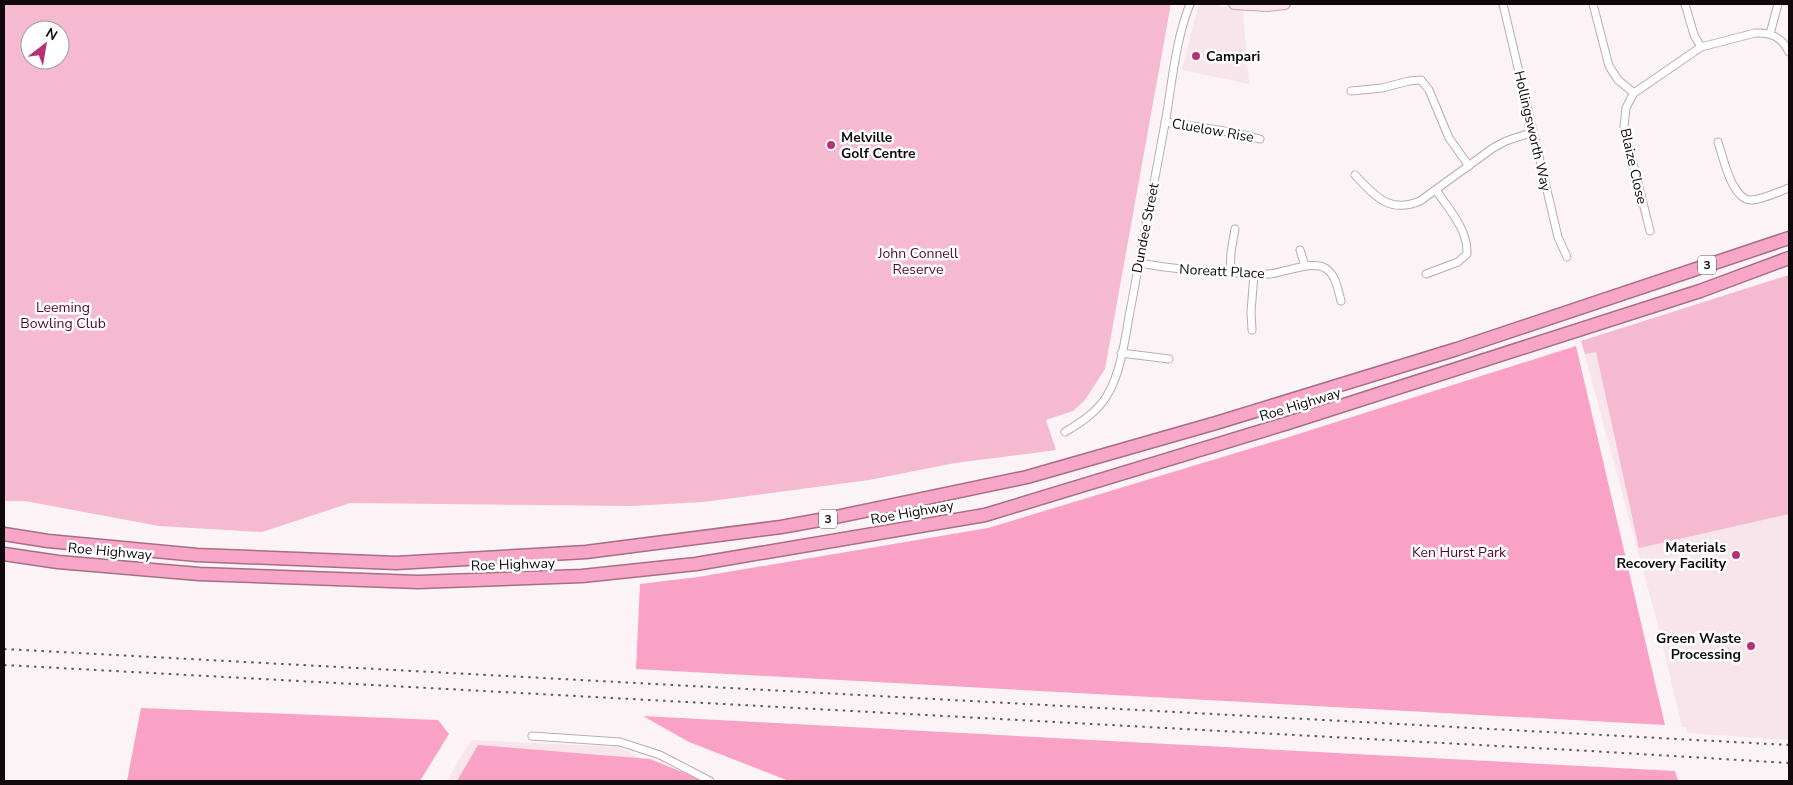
<svg xmlns="http://www.w3.org/2000/svg" width="1793" height="785" viewBox="0 0 1793 785" font-family="'Nunito Sans',sans-serif">
	<style>
		.built { fill: #f7e5eb }
		.green { fill: #f5b9d0; fill-rule: evenodd }
		.forest { fill: #f9a2c5 }
		.lines { fill: none; stroke-linecap: round; stroke-linejoin: round }
		.minor-casing { stroke: #bfa9b1; stroke-width: 9 }
		.secondary-casing { stroke: #bfa9b1; stroke-width: 12 }
		.motorway-casing { stroke: #a76f86; stroke-width: 15 }
		.minor { stroke: #fff; stroke-width: 7 }
		.secondary { stroke: #fde4ee; stroke-width: 10 }
		.motorway { stroke: #f8a6c7; stroke-width: 12 }
		.rail { stroke: #61595c; stroke-width: 2; stroke-dasharray: 2.5 5; stroke-linecap: butt }
		.poi-dot { fill: #b63074; stroke: #fff; stroke-width: 2 }
		.labels { text-anchor: middle; stroke-width: 5; stroke-linejoin: round; paint-order: stroke }
		.shield { fill: #fff; stroke: #585355; stroke-width: 1 }
		.shield-label { font-size: 12px; font-weight: bold; fill: #10090c }
		.poi-label { font-size: 14px; font-weight: bold; fill: #10090c; stroke: #fff; text-anchor: start }
		.street-label { font-size: 14px; fill: #10090c; stroke: #fff }
		.park-label { font-size: 14px; fill: #530631; stroke: #fff }
	</style>
	<rect width="100%" height="100%" fill="#fcf3f6"/>
	<!-- built -->
	<g class="built">
		<polygon points="1199,4 1214,4 1243,11 1249,84 1182,70"/>
		<polygon points="1789,287 1789,740 1687,733 1686,727 1682,727 1657,622 1581,341"/>
		<polygon points="471,740 619,747 671,775 686,781 447,781"/>
	</g>
	<!-- green -->
	<g class="green">
		<path d="M4,4h1166v5l-65,360 -20,31 -12,11 -27,9 10,30 -101,13 -86,17 -166,22 -72,4 -281,-3 -88,29 -103,-6 -134,-25h-21zM30,30h30v30h-30z"/>
		<polygon points="1789,275 1789,514 1639,548 1596,352 1585,354 1581,341"/>
	</g>
	<!-- forest -->
	<g class="forest">
		<polygon points="1576,346 1665,725 636,669 640,584 698,577 988,528 1292,436"/>
		<polygon points="141,708 438,720 449,734 420,781 127,781"/>
		<polygon points="643,716 1675,771 1678,781 789,781 689,742"/>
		<polygon points="478,745 650,759 705,781 457,781"/>
	</g>
	<g class="lines">
		<defs>
			<g id="minor">
				<polyline points="1503,4 1558,237 1567,257"/>
				<polyline points="1593,4 1609,66 1618,80 1634,93"/>
				<polyline points="1685,4 1694,35 1701,47"/>
				<polyline points="1770,34 1778,4"/>
				<polyline points="1351,91 1382,88 1409,81 1421,80 1429,90 1449,138 1469,166"/>
				<path d="M1165,122c32,5 64,8 95,17"/>
				<path d="M1718,142c5,15 14,59 34,58 12,-1 26,-8 37,-12"/>
				<path d="M1355,175c20,21 34,39 65,26l73,-53 13,-7 27,-9"/>
				<path d="M1650,231l-26,-104 2,-19 5,-10 3,-5 67,-46 54,-14c16,-1 27,4 34,19"/>
				<polyline points="1300,250 1305,266"/>
				<path d="M1139,263c33,6 65,9 99,10 10,1 20,2 31,1 15,-1 43,-14 56,-6 11,6 13,22 16,33"/>
				<polyline points="1230,273 1231,252 1235,229"/>
				<path d="M1426,274l32,-12 9,-8c1,-25 -18,-44 -31,-64"/>
				<polyline points="1252,330 1251,312 1254,274"/>
				<polyline points="1121,353 1169,359"/>
				<path d="M1065,432c17,-10 35,-22 44,-40 14,-25 17,-63 23,-91 11,-61 23,-122 34,-183 6,-36 10,-80 24,-114"/>
				<polyline points="532,736 620,742 660,755 710,781"/>
			</g>
			<polyline id="secondary" points="1234,4 1267,6 1285,4"/>
			<g id="motorway">
				<polyline points="4,534 48,541 197,555 396,563 586,552 781,527 831,518 1027,477 1216,423 1457,349 1789,238"/>
				<polyline points="4,554 58,562 199,574 418,582 582,576 696,564 985,515 1288,423 1700,291 1789,258"/>
			</g>
		</defs>
		<!-- minor casing -->
		<use href="#minor" class="minor-casing"/>
		<!-- secondary casing -->
		<use href="#secondary" class="secondary-casing"/>
		<!-- motorway casing -->
		<use href="#motorway" class="motorway-casing"/>
		<!-- minor -->
		<use href="#minor" class="minor"/>
		<!-- secondary -->
		<use href="#secondary" class="secondary"/>
		<!-- motorway -->
		<use href="#motorway" class="motorway"/>
		<!-- rail -->
		<g class="rail">
			<polyline points="4,649 1789,745"/>
			<polyline points="4,665 1590,751 1789,763"/>
		</g>
	</g>
	<!-- markers -->
	<g class="poi-dot">
		<circle cx="1196" cy="56" r="5"/>
		<circle cx="831" cy="145" r="5"/>
		<circle cx="1736" cy="555" r="5"/>
		<circle cx="1751" cy="646" r="5"/>
	</g>
	<g class="labels">
		<!-- shield labels -->
		<g class="shield">
			<rect x="1698" y="255.5" width="18" height="19" rx="4"/>
			<rect x="819" y="509.5" width="18" height="19" rx="4"/>
		</g>
		<g class="shield-label">
			<text x="1707" y="269">3</text>
			<text x="828" y="523">3</text>
		</g>
		<!-- poi labels -->
		<g class="poi-label">
			<text x="1206" y="61">Campari</text>
			<text x="841" y="142">Melville<tspan x="841" dy="16">Golf Centre</tspan></text>
			<text x="1726" y="552" text-anchor="end">Materials<tspan x="1726" dy="16">Recovery Facility</tspan></text>
			<text x="1741" y="643" text-anchor="end">Green Waste<tspan x="1741" dy="16">Processing</tspan></text>
		</g>
		<!-- street labels -->
		<g class="street-label">
			<text transform="translate(1213 130) rotate(10)" y="5">Cluelow Rise</text>
			<text transform="translate(1533 131) rotate(77)" y="5">Hollingsworth Way</text>
			<text transform="translate(1634 166) rotate(77)" y="5">Blaize Close</text>
			<text transform="translate(1145 228) rotate(-79)" y="5">Dundee Street</text>
			<text transform="translate(1222 271) rotate(3)" y="5">Noreatt Place</text>
			<text transform="translate(1300 404) rotate(-17)" y="5">Roe Highway</text>
			<text transform="translate(912 512) rotate(-10)" y="5">Roe Highway</text>
			<text transform="translate(110 551) rotate(5)" y="5">Roe Highway</text>
			<text transform="translate(513 564) rotate(-2)" y="5">Roe Highway</text>
		</g>
		<!-- park labels -->
		<g class="park-label">
			<text x="918" y="258">John Connell<tspan x="918" dy="16">Reserve</tspan></text>
			<text x="63" y="312">Leeming<tspan x="63" dy="16">Bowling Club</tspan></text>
			<text x="1459" y="557">Ken Hurst Park</text>
		</g>
	</g>
	<!-- border -->
	<rect width="1793" height="785" fill="none" stroke="#10090c" stroke-width="10"/>
	<!-- north arrow -->
	<g transform="translate(45 45) rotate(31)"><circle r="24" fill="#ffffff" stroke="#9f9d9e"/>
	<path d="M0-4L9 19L0 12L-9 19Z" fill="#b63074"/>
	<text y="-8" font-size="14" font-weight="bold" text-anchor="middle" fill="#10090c">N</text>
	</g>
</svg>
